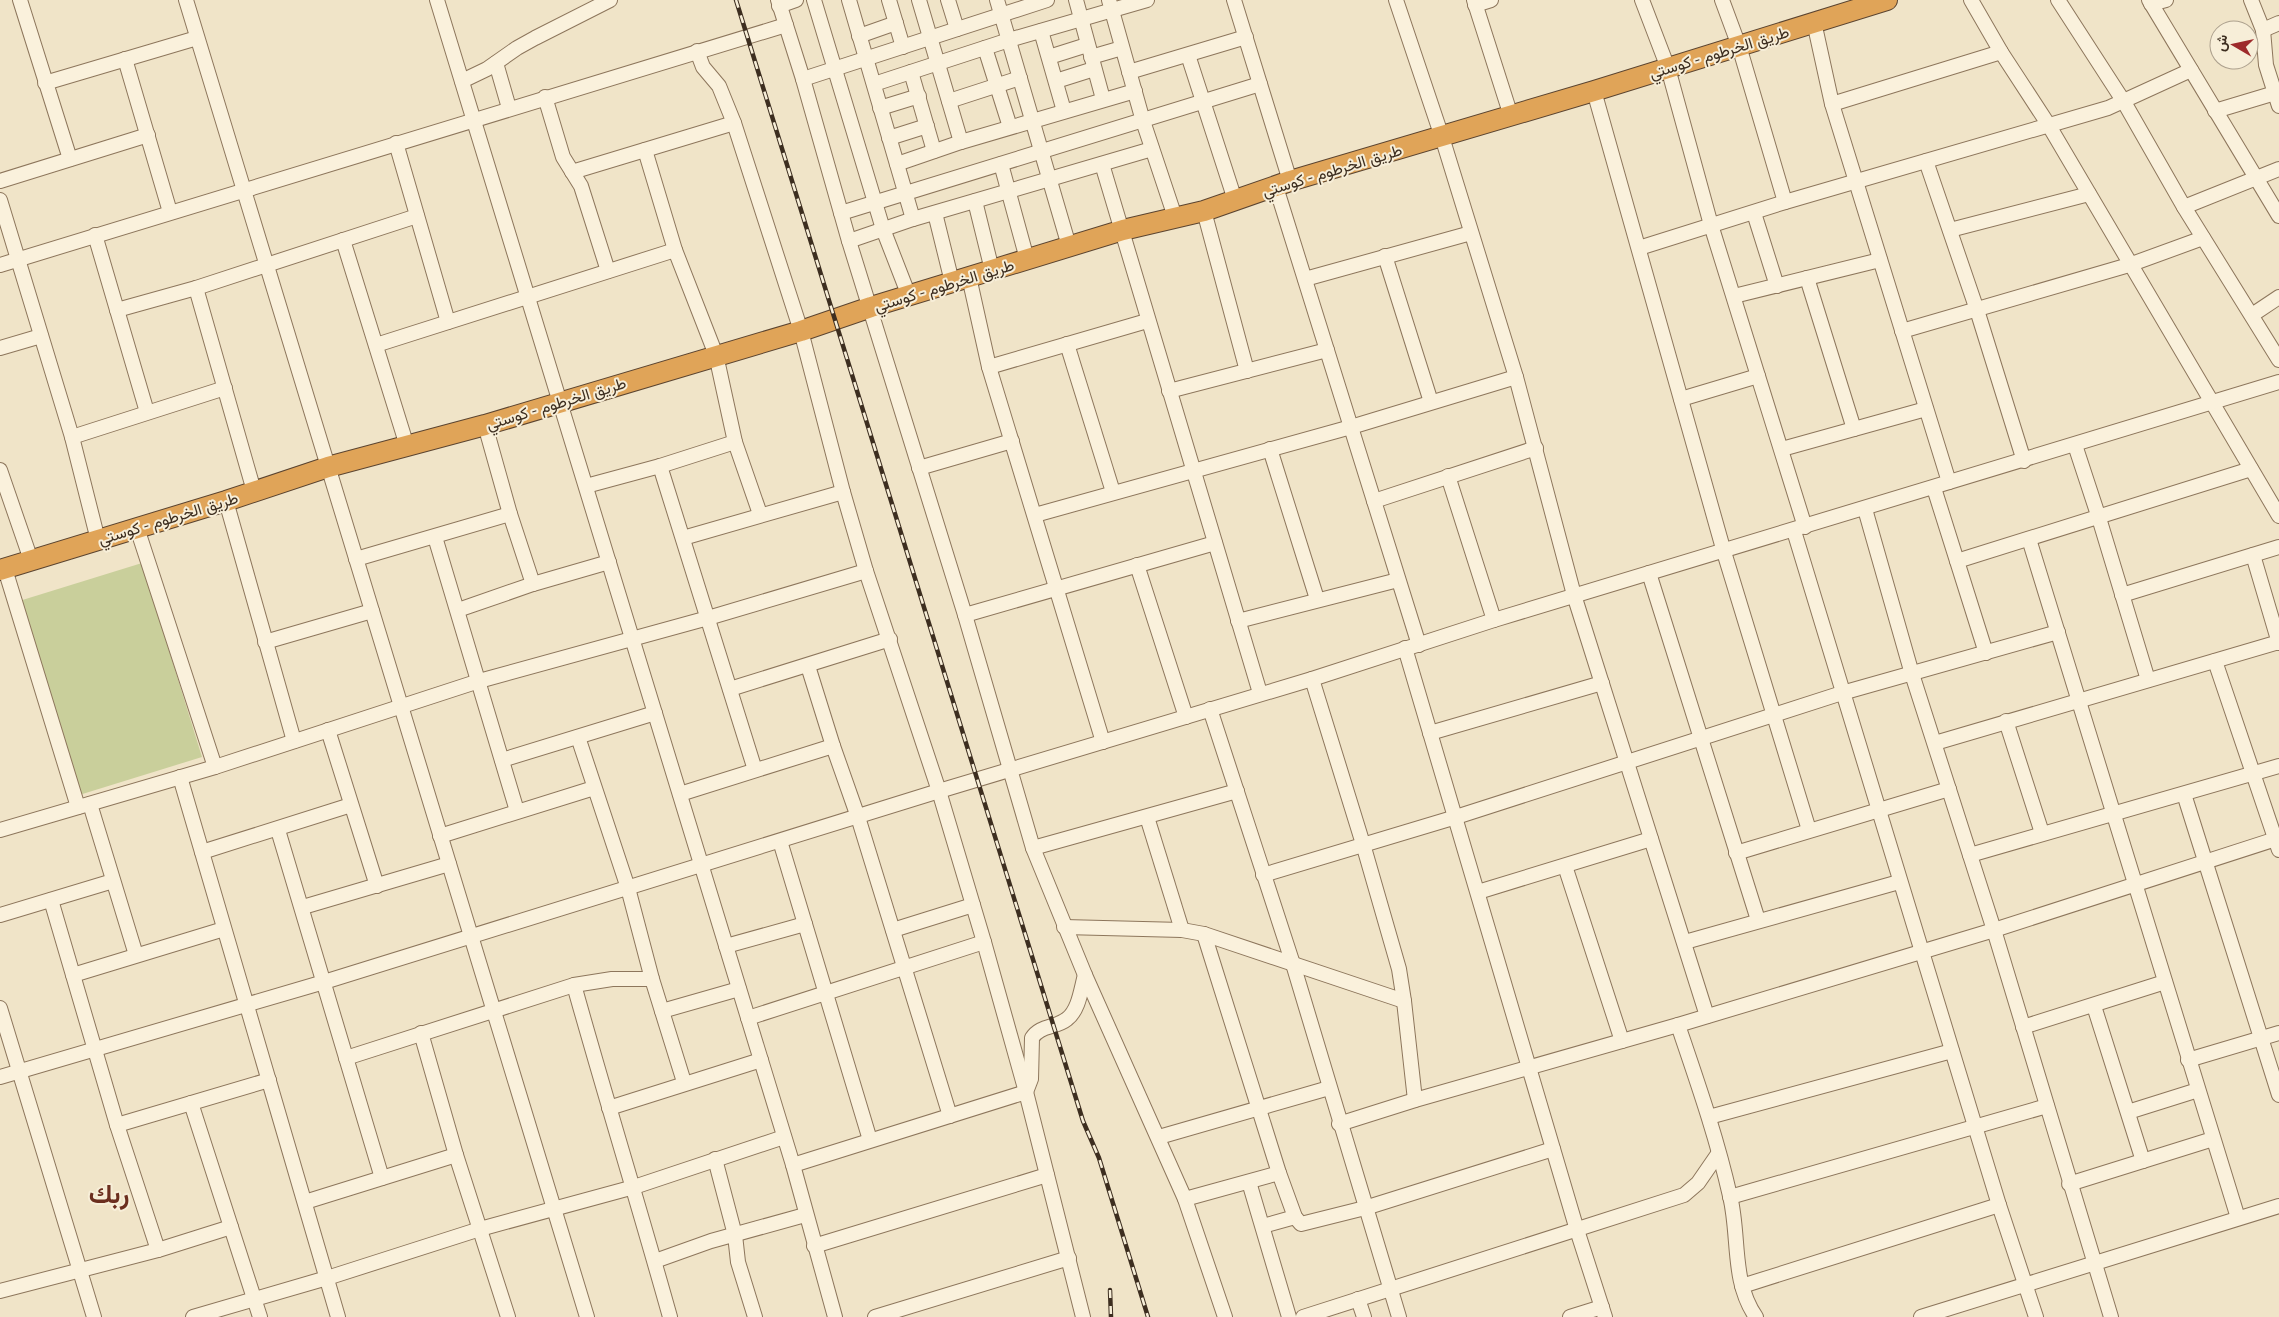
<svg xmlns="http://www.w3.org/2000/svg" width="2279" height="1317" viewBox="0 0 2279 1317" font-family="'Noto Serif',Vazirmatn,serif">
	<style>
		.pitch { fill: #c9cf9b }
		.lines { fill: none; stroke-linecap: round; stroke-linejoin: round }
		.minor-casing { stroke: #8d765c; stroke-width: 16 }
		.highway-casing { stroke: #5b4430; stroke-width: 22 }
		.minor { stroke: #faf1dc; stroke-width: 14 }
		.highway { stroke: #e0a458; stroke-width: 20 }
		.rail-casing { stroke: #3d2e20; stroke-width: 4.5 }
		.rail { stroke: #f7eed8; stroke-width: 2.5; stroke-dasharray: 8; stroke-linecap: butt }
		.labels { text-anchor: middle; stroke-width: 4; stroke-linejoin: round; paint-order: stroke }
		.street-label { font-size: 16px; fill: #3d2e20; stroke: #f7eed8 }
		.town-label { font-size: 26px; font-weight: bold; fill: #6b2e1e; stroke: #f7eed8 }
	</style>
	<rect width="100%" height="100%" fill="#f0e4c8"/>
	<!-- pitch -->
	<polygon class="pitch" points="142,563 202,757 76,796 16,602"/>
	<g class="lines">
		<defs>
			<g id="minor">
				<polyline points="20,0 70,159"/>
				<polyline points="186,0 587,1317"/>
				<polyline points="437,0 793,1165 835,1317"/>
				<polyline points="778,0 803,79 849,241 965,615 1033,848 1085,975 1185,1199 1225,1317"/>
				<polyline points="814,0 883,229 909,296"/>
				<polyline points="849,0 913,219"/>
				<polyline points="889,0 903,47"/>
				<polyline points="919,0 961,142"/>
				<polyline points="948,0 957,29"/>
				<polyline points="997,0 1069,246"/>
				<polyline points="1076,0 1103,99"/>
				<polyline points="1109,0 1143,121 1175,217"/>
				<polyline points="1234,0 1290,181"/>
				<polyline points="1396,0 1442,137 1516,377 1574,595 1707,1016"/>
				<polyline points="1474,0 1511,116"/>
				<polyline points="1642,0 1668,68 1711,225 1805,527"/>
				<polyline points="1722,0 1739,46 1785,202"/>
				<polyline points="1971,0 2001,52 2048,124 2279,516"/>
				<polyline points="2058,0 2124,102 2184,207 2279,360"/>
				<polyline points="2149,0 2279,216"/>
				<polyline points="2251,0 2263,30 2266,65 2279,106"/>
				<polyline points="2151,4 2166,0"/>
				<polyline points="1475,5 1491,0"/>
				<polyline points="779,6 796,0"/>
				<polyline points="1814,22 1832,104 1949,482"/>
				<polyline points="2263,30 2279,23"/>
				<polyline points="1041,31 1064,111"/>
				<polyline points="859,36 896,23"/>
				<polyline points="985,48 1010,127"/>
				<polyline points="697,51 703,67 719,86 734,123 801,331 843,492 866,571 939,791 984,942 1026,1092 1083,1317"/>
				<polyline points="1188,55 1235,200"/>
				<polyline points="1049,57 1087,45"/>
				<polyline points="1091,57 1122,48"/>
				<polyline points="125,59 170,212"/>
				<polyline points="496,63 509,108"/>
				<polyline points="911,72 934,151"/>
				<polyline points="1129,72 1246,37"/>
				<polyline points="803,79 1047,0"/>
				<polyline points="462,81 487,69 517,48 535,38 610,0"/>
				<polyline points="1056,81 1094,69"/>
				<polyline points="45,83 197,38"/>
				<polyline points="874,84 1009,40 1147,0"/>
				<polyline points="1594,91 1724,552 1809,830"/>
				<polyline points="545,97 563,157 581,186 608,271"/>
				<polyline points="949,101 1020,78"/>
				<polyline points="1832,104 2001,52"/>
				<polyline points="880,108 919,96"/>
				<polyline points="2215,111 2275,93"/>
				<polyline points="889,138 927,126"/>
				<polyline points="396,143 448,322"/>
				<polyline points="645,150 675,250 716,355 735,442 760,514"/>
				<polyline points="1926,161 1977,310 2024,461"/>
				<polyline points="897,164 961,142 1135,91"/>
				<polyline points="1001,164 1027,259"/>
				<polyline points="1102,164 1260,693"/>
				<polyline points="572,172 734,123"/>
				<polyline points="0,181 148,135"/>
				<polyline points="1276,187 1419,645"/>
				<polyline points="0,200 72,437 98,540"/>
				<polyline points="975,201 992,270"/>
				<polyline points="2184,207 2279,169"/>
				<polyline points="1204,211 1247,371"/>
				<polyline points="841,213 1260,84"/>
				<polyline points="935,213 952,282"/>
				<polyline points="1754,213 1777,286"/>
				<polyline points="1950,230 2089,194"/>
				<polyline points="95,235 147,412"/>
				<polyline points="343,240 407,446"/>
				<polyline points="849,241 913,219 1152,149"/>
				<polyline points="1639,248 1785,202 2108,108 2191,70"/>
				<polyline points="1385,256 1431,402"/>
				<polyline points="0,265 786,25"/>
				<polyline points="969,277 989,367 1103,742"/>
				<polyline points="1807,278 1854,429"/>
				<polyline points="1305,279 1471,233"/>
				<polyline points="196,288 254,491"/>
				<polyline points="1734,296 1880,260"/>
				<polyline points="117,310 196,288 417,216"/>
				<polyline points="2252,315 2279,297"/>
				<polyline points="1902,331 2129,265 2203,238"/>
				<polyline points="1067,344 1113,492"/>
				<polyline points="376,345 675,250"/>
				<polyline points="0,348 41,336"/>
				<polyline points="989,367 1147,321"/>
				<polyline points="1169,391 1327,350"/>
				<polyline points="1681,399 1758,376"/>
				<polyline points="485,425 510,514 533,584"/>
				<polyline points="72,437 225,388"/>
				<polyline points="2075,445 2099,518 2148,680"/>
				<polyline points="1270,449 1317,599"/>
				<polyline points="1782,449 1926,409"/>
				<polyline points="660,466 755,770"/>
				<polyline points="919,468 1012,441"/>
				<polyline points="0,470 31,560"/>
				<polyline points="1448,476 1494,620"/>
				<polyline points="586,486 660,466 735,442"/>
				<polyline points="1934,488 1986,653"/>
				<polyline points="226,501 294,741"/>
				<polyline points="1374,501 1536,448"/>
				<polyline points="1865,509 1912,674 1994,930 2111,1317"/>
				<polyline points="1035,515 1351,427 1516,377"/>
				<polyline points="137,528 215,767"/>
				<polyline points="1794,531 1999,1205 2036,1317"/>
				<polyline points="435,537 517,811"/>
				<polyline points="683,538 843,492"/>
				<polyline points="2029,539 2238,1218"/>
				<polyline points="2253,555 2279,643"/>
				<polyline points="356,559 510,514"/>
				<polyline points="1957,561 2251,469"/>
				<polyline points="1137,565 1186,717"/>
				<polyline points="5,569 78,807"/>
				<polyline points="1649,573 1758,920"/>
				<polyline points="2122,595 2279,547"/>
				<polyline points="458,610 533,584 609,562"/>
				<polyline points="965,615 1215,543"/>
				<polyline points="1238,621 1398,580"/>
				<polyline points="265,642 372,611"/>
				<polyline points="1405,648 1577,1230 1605,1317"/>
				<polyline points="2215,661 2279,850"/>
				<polyline points="808,666 833,746 858,817 950,1116"/>
				<polyline points="1312,679 1363,844 1399,969 1404,1001 1415,1100"/>
				<polyline points="730,689 890,639"/>
				<polyline points="1210,709 1293,964 1399,1317"/>
				<polyline points="2006,721 2042,833"/>
				<polyline points="328,730 377,886"/>
				<polyline points="1430,733 1602,683"/>
				<polyline points="578,737 628,888 652,979 684,1082"/>
				<polyline points="1935,743 2279,642"/>
				<polyline points="502,760 655,713"/>
				<polyline points="180,777 338,1317"/>
				<polyline points="680,794 833,746"/>
				<polyline points="2184,794 2279,1095"/>
				<polyline points="90,804 136,955"/>
				<polyline points="1147,817 1182,930"/>
				<polyline points="0,830 215,767 479,681 708,618 866,571"/>
				<polyline points="278,830 382,1178"/>
				<polyline points="440,836 594,788"/>
				<polyline points="780,841 870,1140"/>
				<polyline points="1033,848 1237,791"/>
				<polyline points="202,852 351,805"/>
				<polyline points="1736,853 1949,789"/>
				<polyline points="1970,855 2279,766"/>
				<polyline points="1565,866 1622,1041"/>
				<polyline points="1263,875 1456,817 1842,693 2058,632"/>
				<polyline points="1478,892 1651,839"/>
				<polyline points="51,900 117,1125 158,1250"/>
				<polyline points="303,907 449,864"/>
				<polyline points="0,915 113,881"/>
				<polyline points="1064,927 1182,930 1204,934 1404,1001"/>
				<polyline points="893,930 973,905"/>
				<polyline points="1204,934 1279,1173 1295,1217 1301,1224 1365,1208 1553,1149"/>
				<polyline points="1685,942 1899,882"/>
				<polyline points="726,946 805,924"/>
				<polyline points="73,975 224,929"/>
				<path d="M574,985c31,111 65,221 96,332"/>
				<polyline points="2094,1006 2143,1161"/>
				<polyline points="0,1008 94,1317"/>
				<polyline points="662,1011 739,989"/>
				<polyline points="748,1018 984,942"/>
				<path d="M1678,1025c19,56 39,113 52,171 10,41 1,85 26,121"/>
				<polyline points="2023,1027 2165,982"/>
				<polyline points="421,1033 456,1155 508,1317"/>
				<polyline points="346,1058 574,985 612,979 652,979"/>
				<polyline points="2188,1060 2279,1033"/>
				<polyline points="0,1077 324,982 939,791 1312,679 1494,620 2279,382"/>
				<polyline points="191,1103 260,1317"/>
				<polyline points="609,1108 761,1060"/>
				<polyline points="2128,1112 2198,1090"/>
				<polyline points="1709,1117 1952,1051"/>
				<polyline points="1339,1124 1415,1100 1678,1025 1994,930 2279,838"/>
				<polyline points="117,1125 269,1080"/>
				<polyline points="1159,1137 1329,1088"/>
				<polyline points="715,1159 735,1235 738,1262 755,1317"/>
				<path d="M793,1165l233,-73 5,-13 1,-41c8,-13 24,-10 35,-19 12,-9 14,-30 18,-44"/>
				<polyline points="1249,1182 1289,1317"/>
				<polyline points="2069,1184 2213,1139"/>
				<polyline points="1730,1197 2047,1106"/>
				<polyline points="1185,1199 1279,1173"/>
				<polyline points="305,1202 456,1155"/>
				<polyline points="1263,1226 1295,1217"/>
				<polyline points="814,1246 1047,1175"/>
				<polyline points="655,1261 711,1241 805,1215"/>
				<polyline points="1742,1286 1999,1205"/>
				<polyline points="0,1291 158,1250 231,1227"/>
				<polyline points="1358,1299 1364,1317"/>
				<polyline points="193,1317 327,1278 480,1229 634,1187 784,1137"/>
				<polyline points="875,1317 1069,1258"/>
				<polyline points="1303,1317 1684,1195 1698,1183 1718,1154"/>
				<polyline points="1570,1317 1602,1307"/>
				<polyline points="1921,1317 2279,1206"/>
			</g>
			<polyline id="highway" points="0,570 226,501 328,467 485,425 801,331 871,307 1123,230 1204,211 1290,181 1594,91 1887,0"/>
		</defs>
		<!-- minor casing -->
		<use href="#minor" class="minor-casing"/>
		<!-- highway casing -->
		<use href="#highway" class="highway-casing"/>
		<!-- minor -->
		<use href="#minor" class="minor"/>
		<!-- highway -->
		<use href="#highway" class="highway"/>
		<defs>
			<g id="rail">
				<polyline points="736,0 1083,1121 1099,1158 1148,1317"/>
				<polyline points="1110,1290 1111,1317"/>
			</g>
		</defs>
		<!-- rail casing -->
		<use href="#rail" class="rail-casing"/>
		<!-- rail -->
		<use href="#rail" class="rail"/>
	</g>
	<g class="labels">
		<!-- street labels -->
		<g class="street-label">
			<text transform="translate(1719 52) rotate(-17)" y="6">طريق الخرطوم - كوستي</text>
			<text transform="translate(1332 170) rotate(-17)" y="6">طريق الخرطوم - كوستي</text>
			<text transform="translate(944 285) rotate(-17)" y="6">طريق الخرطوم - كوستي</text>
			<text transform="translate(556 403) rotate(-17)" y="6">طريق الخرطوم - كوستي</text>
			<text transform="translate(168 518) rotate(-17)" y="6">طريق الخرطوم - كوستي</text>
		</g>
		<!-- town labels -->
		<g class="town-label">
			<text x="109" y="1203">ربك</text>
		</g>
	</g>
	<!-- north arrow -->
	<g transform="translate(2234 45) rotate(279)"><circle r="24" fill="#f7eed8" stroke="#ada18e"/>
	<path d="M0-4L9 19L0 12L-9 19Z" fill="#9e2a2b"/>
	<text y="-8" font-size="14" font-weight="bold" text-anchor="middle" fill="#3d2e20">ش</text>
	</g>
</svg>
